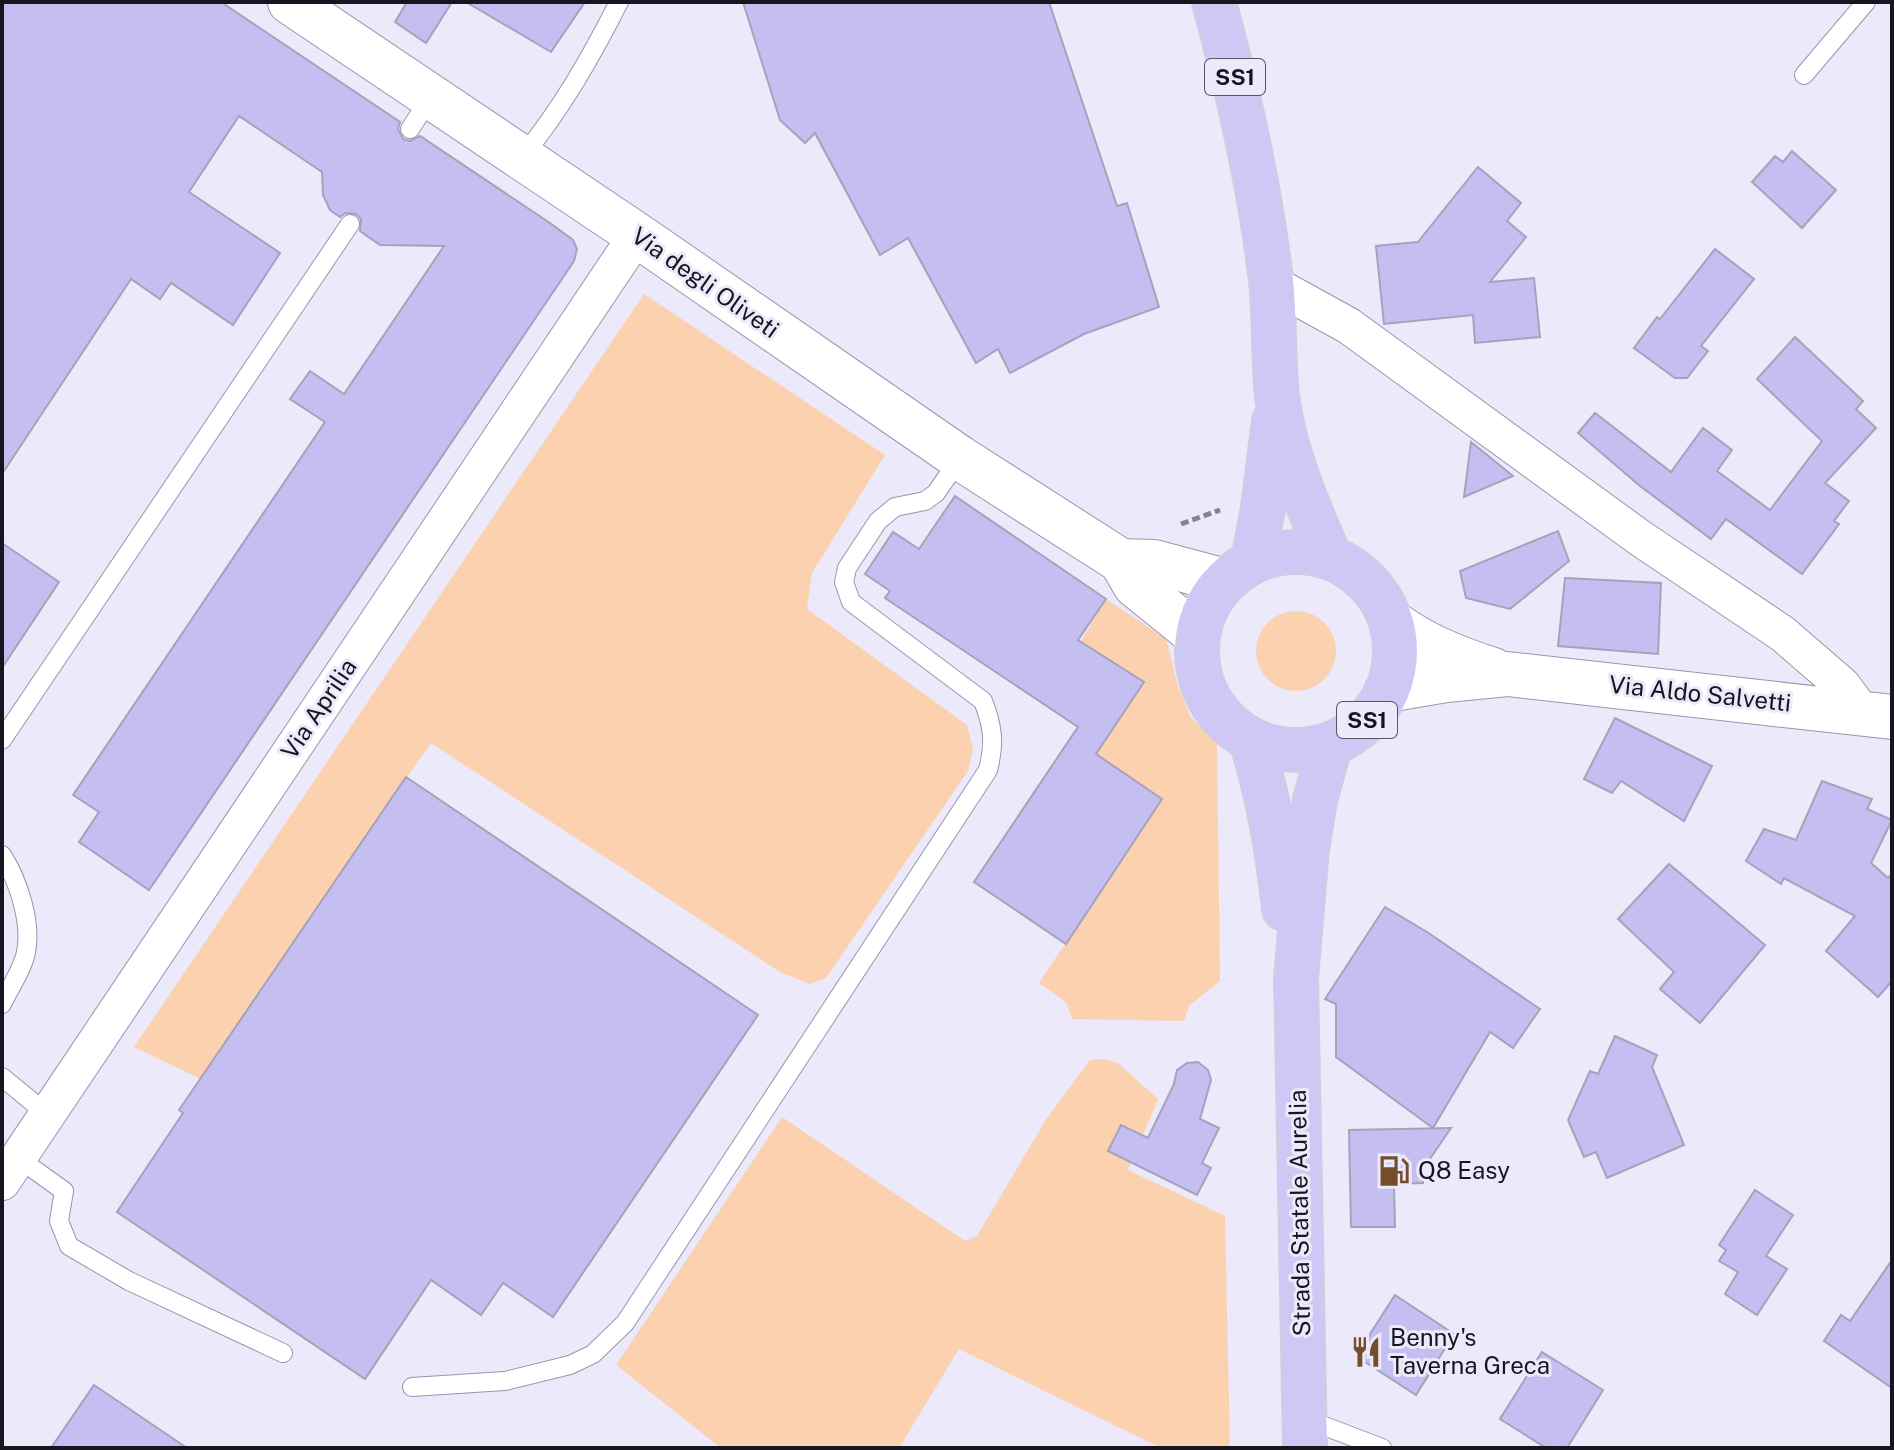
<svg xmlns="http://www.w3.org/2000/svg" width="1894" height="1450" viewBox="0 0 1894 1450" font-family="'Public Sans',sans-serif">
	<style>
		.green { fill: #fcd1af }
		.building { fill: #c5bef0; stroke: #a5a2bc; stroke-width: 2 }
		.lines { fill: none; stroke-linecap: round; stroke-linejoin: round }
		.service-casing { stroke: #9895af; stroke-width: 20 }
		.minor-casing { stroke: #9895af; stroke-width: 38 }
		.tertiary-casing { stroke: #9895af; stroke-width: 46 }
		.secondary-casing { stroke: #9895af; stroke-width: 46 }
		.primary-casing { stroke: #d1d0d2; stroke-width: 46 }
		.path { stroke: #858390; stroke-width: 5; stroke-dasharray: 8 4; stroke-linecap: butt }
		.service { stroke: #fff; stroke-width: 18 }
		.minor { stroke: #fff; stroke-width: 36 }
		.tertiary { stroke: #fff; stroke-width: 44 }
		.secondary { stroke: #fff; stroke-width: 44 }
		.primary { stroke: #cfc8f5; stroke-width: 44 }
		.labels { text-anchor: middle; stroke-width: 6; stroke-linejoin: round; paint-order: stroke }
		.shield { fill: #ebe9fa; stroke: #575561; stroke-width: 2 }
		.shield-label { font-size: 22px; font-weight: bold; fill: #17151f }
		.street-label { font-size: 24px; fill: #17151f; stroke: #ebe9fa }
		.poi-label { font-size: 24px; fill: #17151f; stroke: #ebe9fa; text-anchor: start }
	</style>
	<rect width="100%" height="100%" fill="#ebe9fa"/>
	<!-- green -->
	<g class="green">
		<polygon points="644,294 885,455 812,573 807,609 967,725 973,748 968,771 826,978 810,984 780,972 431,743 371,828 203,1080 134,1047"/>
		<polygon points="1106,599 1166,639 1178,686 1190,716 1217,744 1220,981 1189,1006 1184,1021 1072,1019 1067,1003 1039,983 1162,799 1096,754 1144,682 1128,672 1124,679 1077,648"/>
		<circle cx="1296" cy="651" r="40"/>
		<polygon points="1104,1059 1118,1063 1158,1099 1128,1170 1225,1216 1230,1448 1161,1448 959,1349 899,1448 721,1448 616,1365 782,1117 965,1241 977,1236 1045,1121 1090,1060"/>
	</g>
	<!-- building -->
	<g class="building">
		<polygon points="2,2 221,2 400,122 398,129 403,139 410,141 420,136 550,223 573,240 577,249 574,261 149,890 79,842 99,812 73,795 325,422 290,399 310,371 344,394 444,246 380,245 360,231 361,219 356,214 345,213 340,217 330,210 323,195 322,172 239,116 189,192 280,253 233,325 171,283 160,299 131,279 2,474"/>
		<polygon points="407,2 452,2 426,43 395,22"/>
		<polygon points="466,2 585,2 551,52"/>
		<polygon points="743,2 1049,2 1117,206 1127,203 1159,307 1084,334 1010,373 998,349 976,363 908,238 880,255 815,133 805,143 780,120"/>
		<polygon points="1792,151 1836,190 1802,228 1752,182 1775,156 1783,162"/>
		<polygon points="1478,167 1521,203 1507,221 1526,237 1490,282 1534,278 1540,337 1475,343 1473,315 1384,324 1376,246 1418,242"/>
		<polygon points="1715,249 1754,279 1701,346 1708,351 1687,378 1675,378 1634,348 1657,317 1660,319"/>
		<polygon points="1795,337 1863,401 1856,409 1876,428 1825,483 1849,501 1834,521 1839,524 1802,574 1726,519 1711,539 1640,486 1578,433 1595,413 1671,472 1703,428 1732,450 1717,471 1770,510 1822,441 1757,379"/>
		<polygon points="1471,442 1513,476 1464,497"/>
		<polygon points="955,496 1106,599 1078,640 1144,682 1096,754 1162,799 1066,944 974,882 1078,727 885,598 890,591 865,574 893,532 919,549"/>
		<polygon points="1558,531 1569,561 1510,609 1466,598 1460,571"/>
		<polygon points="2,543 59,582 2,668"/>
		<polygon points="1565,578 1661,583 1658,654 1558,646"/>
		<polygon points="1615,718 1712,766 1684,821 1621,781 1612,793 1584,779"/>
		<polygon points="406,777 758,1015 553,1317 503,1283 481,1315 431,1280 365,1379 117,1212 183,1113 179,1110"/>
		<polygon points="1822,781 1872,799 1867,809 1892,820 1871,863 1888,878 1892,873 1892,981 1878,997 1826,951 1855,916 1784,878 1781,884 1746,861 1764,829 1796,840"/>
		<polygon points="1669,864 1765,945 1700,1023 1660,989 1674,972 1618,919"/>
		<polygon points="1385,907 1427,932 1540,1009 1513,1048 1490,1032 1433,1128 1336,1057 1336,1004 1325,999"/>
		<polygon points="1615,1036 1657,1055 1652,1067 1684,1145 1607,1178 1596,1152 1584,1157 1568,1120 1590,1071 1598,1074"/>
		<polygon points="1198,1062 1208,1070 1211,1080 1200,1119 1219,1128 1202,1163 1211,1168 1197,1195 1108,1151 1121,1125 1148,1138 1174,1084 1177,1070 1187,1063"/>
		<polygon points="1451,1128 1423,1169 1423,1183 1394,1184 1395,1227 1351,1227 1349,1130"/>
		<polygon points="1755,1190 1793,1215 1766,1256 1787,1269 1757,1315 1725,1294 1738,1272 1719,1261 1726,1250 1719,1245"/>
		<polygon points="1892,1260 1892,1388 1824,1341 1841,1315 1850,1321"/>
		<polygon points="1395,1295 1454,1334 1416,1395 1356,1356"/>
		<polygon points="1542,1352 1603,1390 1567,1448 1546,1448 1500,1419"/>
		<polygon points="94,1385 187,1448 51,1448"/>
	</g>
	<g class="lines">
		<defs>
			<g id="service">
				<polyline points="1804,75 1866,2"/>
				<polyline points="410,129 431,97"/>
				<path d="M521,158c40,-48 70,-101 98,-156"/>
				<polyline points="2,740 350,224"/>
				<path d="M2,855c16,25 30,67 24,97 -3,17 -17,37 -24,52"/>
				<polyline points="2,1077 47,1114"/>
				<polyline points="18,1158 64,1191 59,1221 69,1246 129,1281 283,1353"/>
				<path d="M412,1387l93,-6 65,-16 23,-11 32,-31 363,-553c7,-26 5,-44 -5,-69l-132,-99 -7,-20 3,-14 31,-47 17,-14 30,-6 11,-8 24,-35"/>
				<polyline points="1306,1419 1382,1448"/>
			</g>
			<g id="minor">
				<polyline points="1271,283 1349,326 1640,538 1783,634 1842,685 1862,712"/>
				<polyline points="2,1182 637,235"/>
			</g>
			<g id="tertiary">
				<path d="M1392,622c31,23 64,36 101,48"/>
				<polyline points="1387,690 1446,680 1507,674 1892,717"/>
			</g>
			<g id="secondary">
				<polyline points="290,2 637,235 960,458 1121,561 1135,585 1197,635"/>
				<polyline points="1121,561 1154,562 1225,581"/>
			</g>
			<g id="primary">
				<path d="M1214,2c25,92 46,184 57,279 4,38 2,77 6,115 7,56 31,111 53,161"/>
				<circle cx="1296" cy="651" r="99"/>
				<polyline points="1253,561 1263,508 1274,421"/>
				<path d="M1251,740c17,55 27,111 33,169"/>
				<polyline points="1305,1448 1296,978 1307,849 1315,800 1330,745"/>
			</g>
		</defs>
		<!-- service casing -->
		<use href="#service" class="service-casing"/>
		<!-- minor casing -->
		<use href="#minor" class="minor-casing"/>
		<!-- tertiary casing -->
		<use href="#tertiary" class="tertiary-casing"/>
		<!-- secondary casing -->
		<use href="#secondary" class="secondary-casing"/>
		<!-- primary casing -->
		<use href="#primary" class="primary-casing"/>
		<!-- path -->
		<polyline class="path" points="1181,524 1220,510"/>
		<!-- service -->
		<use href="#service" class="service"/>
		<!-- minor -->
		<use href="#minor" class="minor"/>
		<!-- tertiary -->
		<use href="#tertiary" class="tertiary"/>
		<!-- secondary -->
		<use href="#secondary" class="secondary"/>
		<!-- primary -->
		<use href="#primary" class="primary"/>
	</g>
	<!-- icons -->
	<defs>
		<symbol id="fuel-bare" viewBox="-9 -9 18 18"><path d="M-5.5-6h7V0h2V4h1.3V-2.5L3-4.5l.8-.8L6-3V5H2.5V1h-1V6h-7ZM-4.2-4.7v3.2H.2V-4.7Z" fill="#744e2b" stroke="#ebe9fa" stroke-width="2.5" paint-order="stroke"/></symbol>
		<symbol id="restaurant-bare" viewBox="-9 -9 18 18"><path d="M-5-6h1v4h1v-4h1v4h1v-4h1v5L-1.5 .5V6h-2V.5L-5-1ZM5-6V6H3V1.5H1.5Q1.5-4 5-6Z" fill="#744e2b" stroke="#ebe9fa" stroke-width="2.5" paint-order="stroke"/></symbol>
	</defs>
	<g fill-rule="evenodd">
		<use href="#fuel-bare" x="1372" y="1149" width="44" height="44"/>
		<use href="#restaurant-bare" x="1344" y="1330" width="44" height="44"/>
	</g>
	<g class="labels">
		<!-- shield labels -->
		<g class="shield">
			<rect x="1205" y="59" width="60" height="36" rx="6"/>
			<rect x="1337" y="702" width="60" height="36" rx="6"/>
		</g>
		<g class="shield-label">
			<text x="1235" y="85">SS1</text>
			<text x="1367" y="728">SS1</text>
		</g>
		<!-- street labels -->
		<g class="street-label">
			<text transform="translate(705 283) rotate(35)" y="8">Via degli Oliveti</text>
			<text transform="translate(1700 694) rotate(6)" y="8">Via Aldo Salvetti</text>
			<text transform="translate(319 709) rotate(-56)" y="8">Via Aprilia</text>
			<text transform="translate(1300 1213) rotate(-91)" y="8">Strada Statale Aurelia</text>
		</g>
		<!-- poi labels -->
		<g class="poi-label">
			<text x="1418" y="1179">Q8 Easy</text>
			<text x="1390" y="1346">Benny's<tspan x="1390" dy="28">Taverna Greca</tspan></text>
		</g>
	</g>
	<!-- border -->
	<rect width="1894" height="1450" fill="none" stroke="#17151f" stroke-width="8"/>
</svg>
